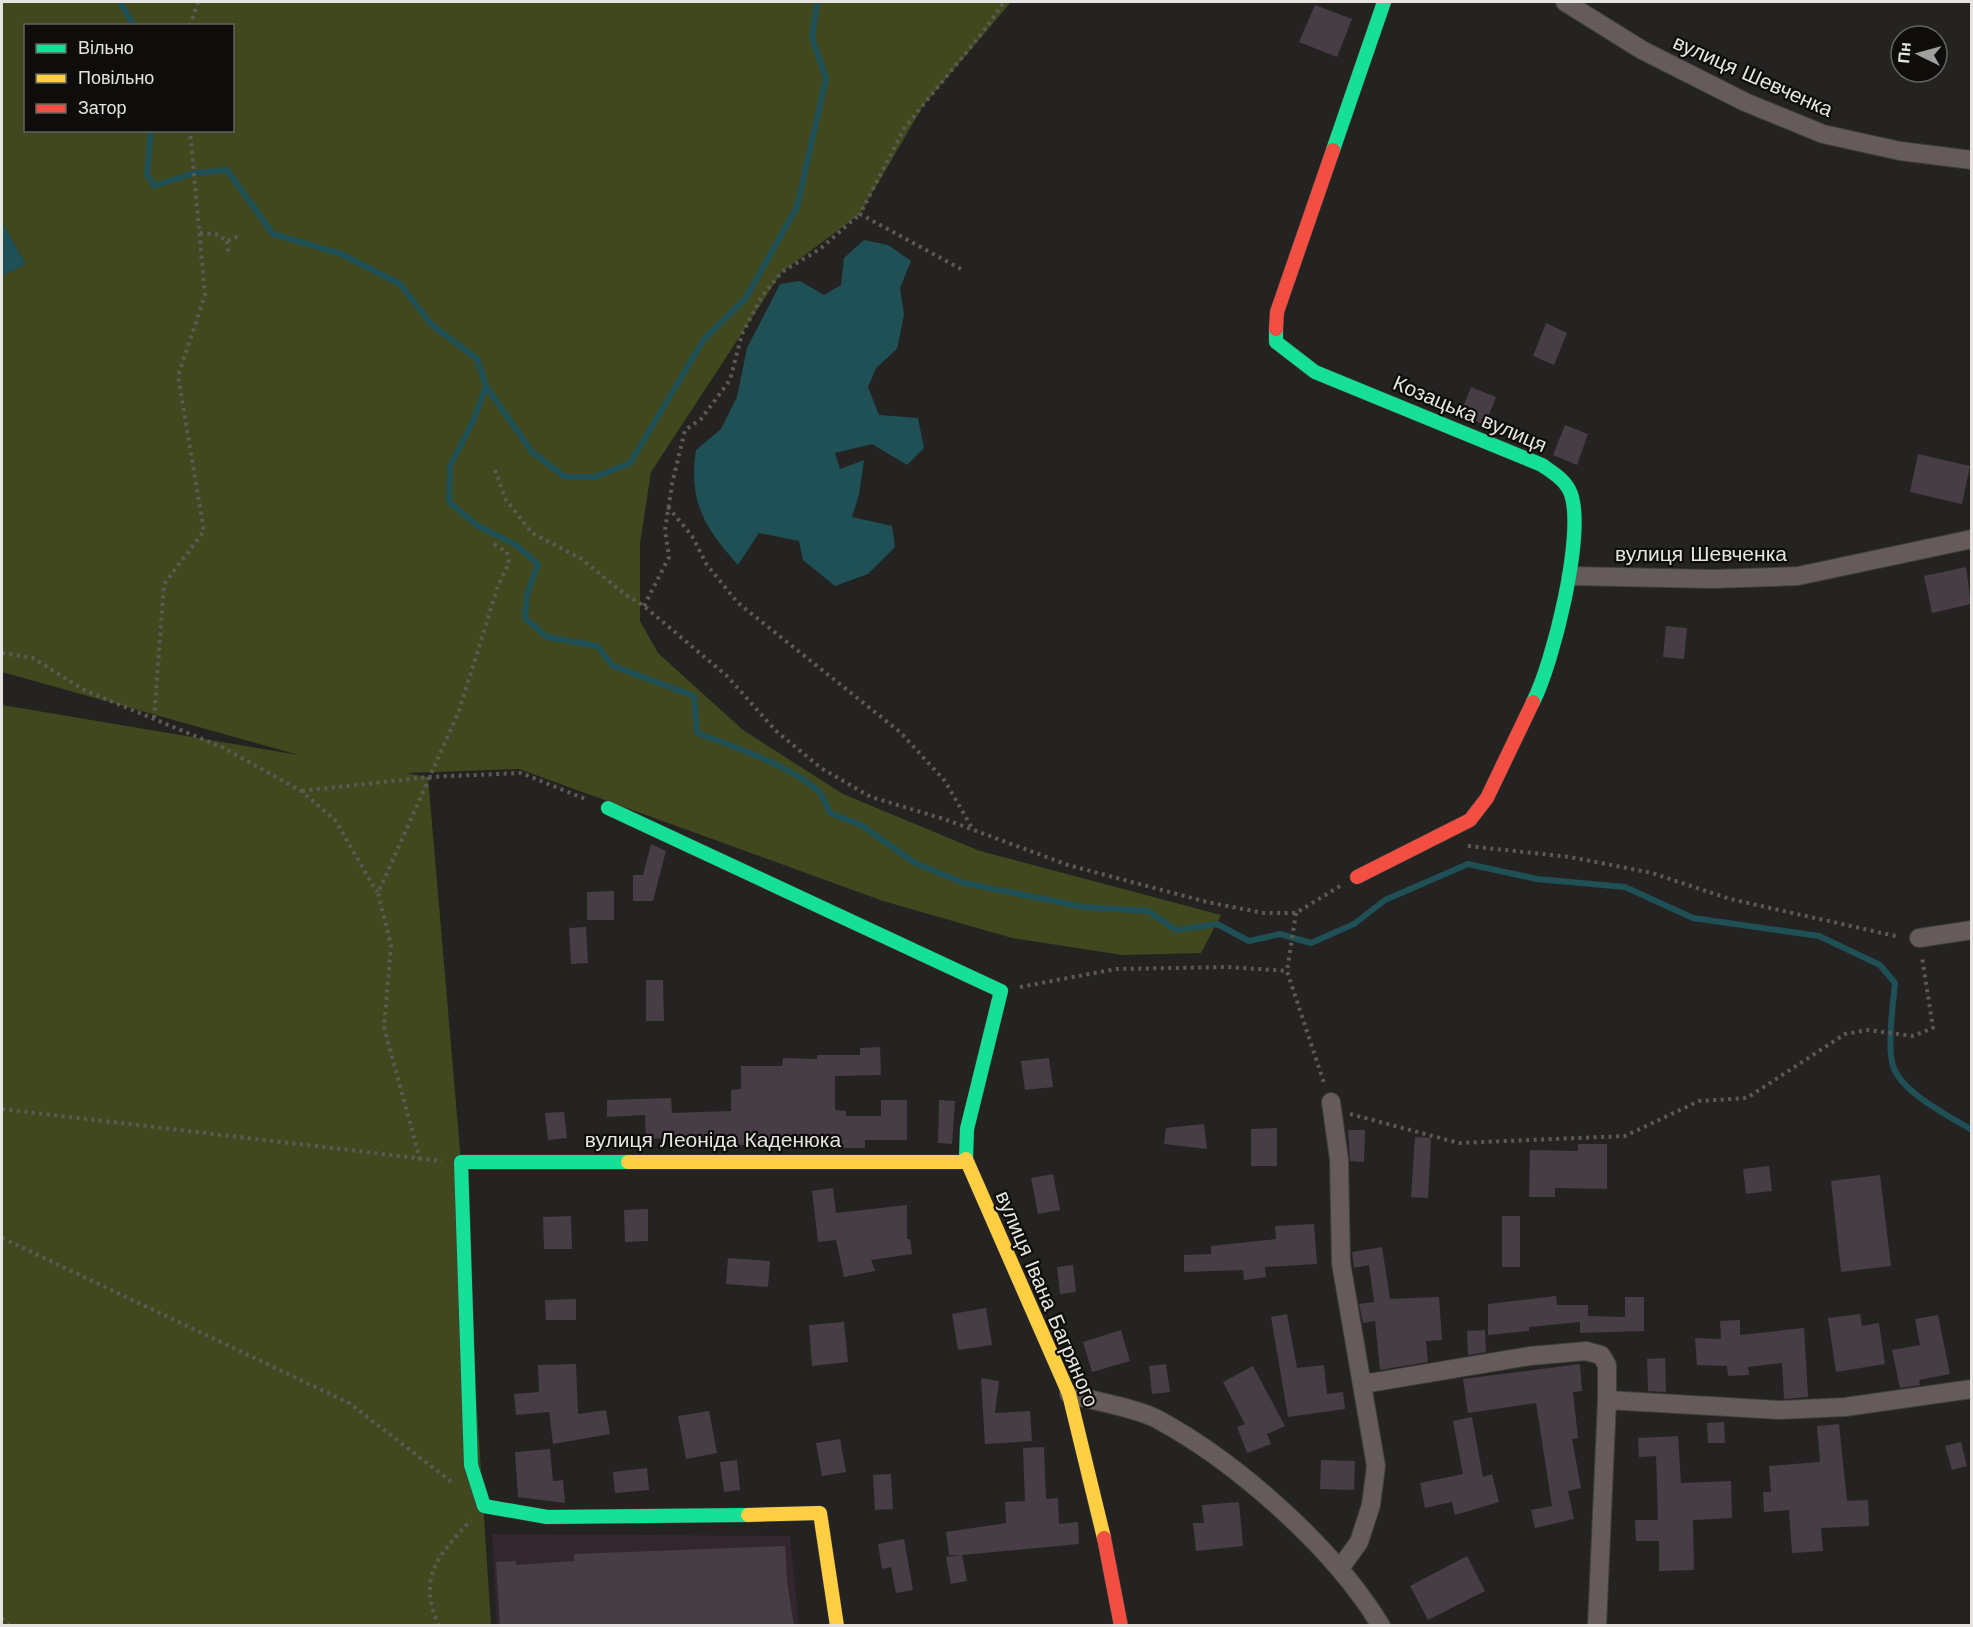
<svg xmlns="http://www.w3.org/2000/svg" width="1973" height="1627" viewBox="0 0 1973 1627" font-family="'Work Sans',sans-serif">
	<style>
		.industrial { fill: #33262f }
		.green { fill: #41481e; fill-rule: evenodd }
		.water { fill: #1f5056 }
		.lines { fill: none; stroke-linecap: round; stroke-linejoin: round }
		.stream { stroke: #1f5056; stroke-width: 6 }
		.building { fill: #473d45 }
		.street-casing { stroke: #3e3e3d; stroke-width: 20 }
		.fast-casing { stroke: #3e3e3d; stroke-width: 15 }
		.slow-casing { stroke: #3e3e3d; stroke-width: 15 }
		.jam-casing { stroke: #3e3e3d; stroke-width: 15 }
		.path { stroke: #5d5957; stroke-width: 4; stroke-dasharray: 3 4.5; stroke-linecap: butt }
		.street { stroke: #645b5a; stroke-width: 18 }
		.fast { stroke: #16e098; stroke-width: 14 }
		.slow { stroke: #ffcf43; stroke-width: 14 }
		.jam { stroke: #f24e42; stroke-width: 14 }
		.labels { text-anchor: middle; stroke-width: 4.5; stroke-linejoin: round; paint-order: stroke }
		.street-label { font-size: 21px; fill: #e5e4e1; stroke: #0e0d0c }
	</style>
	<rect width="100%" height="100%" fill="#242321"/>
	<!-- industrial -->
	<polygon class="industrial" points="492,1534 790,1536 799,1625 497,1625"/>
	<!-- green -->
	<path class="green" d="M2,2h1009l-88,104 -63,108 -78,58 -131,200 -11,71v78l18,32 85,77 100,64 137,57 241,64 -20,38 -79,2 -110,-17 -129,-37 -364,-132 -113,4 22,4 33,385 30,463h-489v-920l297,50 -297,-83v-396l24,-12 -24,-42zM26,26h206v104h-206z"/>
	<!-- water -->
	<g class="water">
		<polygon points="2,222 26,264 2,276"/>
		<path d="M864,240l24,5 23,16 -11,27 4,27 -7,34 -21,19 -8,19 11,28 39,3 6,30 -17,17 -35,-21 -37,9 5,16 24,-9 -5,35 -7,22 40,9 3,21 -27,27 -33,12 -32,-26 -4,-19 -40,-8 -21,32c-33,-37 -50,-63 -42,-115l25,-21 16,-32 10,-49 33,-64 20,-3 24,14 17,-10 3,-27z"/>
	</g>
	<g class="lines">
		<!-- stream -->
		<g class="stream">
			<polyline points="120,2 134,26"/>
			<path d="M151,130l-4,45 7,11 40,-13 33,-3 46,64 68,20 59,30 32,41 45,34 9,27 -12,33 -24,47 -1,36 29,24 38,19 22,19 -11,30 -2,24 22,19 50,9 16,20 81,30 3,37c35,13 97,34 122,59 5,6 8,15 11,21l31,12 54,38 49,20 120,24 64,4 28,19 41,-6 32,17 31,-7 31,9 43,-19 31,-24 83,-36 69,15 88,8 68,31 126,18 61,29 15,18c-2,21 -8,64 -2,83 9,27 56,50 79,64"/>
			<polyline points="486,386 532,452 565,477 595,477 630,463 704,339 745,299 797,207 826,78 812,38 817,2"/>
		</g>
	</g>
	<!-- building -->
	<g class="building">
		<polygon points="1315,5 1352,19 1337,57 1299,42"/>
		<polygon points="1546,323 1567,333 1554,365 1533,356"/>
		<polygon points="1471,387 1496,397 1485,425 1460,415"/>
		<polygon points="1565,425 1588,434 1577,465 1553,455"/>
		<polygon points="1918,454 1970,466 1962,504 1910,492"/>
		<polygon points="1966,567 1971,604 1932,613 1924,576"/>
		<polygon points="1666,626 1687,628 1684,659 1663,657"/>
		<polygon points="651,844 666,851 653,901 633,901 633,875 643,875"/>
		<polygon points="614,891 614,920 587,920 587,892"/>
		<polygon points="586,927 588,963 571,964 569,928"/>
		<polygon points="646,980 663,980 664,1021 646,1021"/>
		<polygon points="880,1047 881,1075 835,1076 835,1110 846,1111 846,1116 881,1116 881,1100 907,1100 907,1140 865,1140 865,1148 778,1148 778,1143 692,1148 692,1137 646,1139 645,1115 607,1117 607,1100 671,1098 672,1113 731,1111 731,1090 741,1089 741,1066 782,1066 783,1058 817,1059 817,1055 860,1055 860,1048"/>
		<polygon points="1049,1058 1053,1087 1025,1090 1021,1061"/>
		<polygon points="939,1100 955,1101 952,1144 938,1143"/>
		<polygon points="564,1112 567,1138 548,1140 545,1113"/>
		<polygon points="1204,1124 1207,1149 1164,1144 1166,1128"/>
		<polygon points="1277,1128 1277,1166 1251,1166 1251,1129"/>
		<polygon points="1348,1130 1365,1130 1364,1162 1350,1161"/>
		<polygon points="1415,1137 1431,1138 1428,1198 1411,1197"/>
		<polygon points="1578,1144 1607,1144 1607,1189 1555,1188 1555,1197 1529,1197 1530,1150 1578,1151"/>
		<polygon points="1769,1166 1772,1191 1746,1194 1743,1169"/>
		<polygon points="1053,1174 1060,1210 1038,1214 1031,1178"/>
		<polygon points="1880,1175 1891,1266 1841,1272 1831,1181"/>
		<polygon points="833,1188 836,1213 907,1205 907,1239 910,1239 912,1254 871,1260 875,1271 844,1277 836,1240 818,1242 812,1191"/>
		<polygon points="648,1209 648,1241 625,1242 624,1210"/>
		<polygon points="571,1216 572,1249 544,1249 543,1217"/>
		<rect x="1502" y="1216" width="18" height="51"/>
		<polygon points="1314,1224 1317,1264 1265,1267 1266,1277 1244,1280 1243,1270 1184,1272 1184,1255 1211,1254 1211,1246 1276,1239 1275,1226"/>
		<polygon points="1382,1247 1390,1299 1439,1297 1442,1340 1426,1341 1428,1362 1380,1370 1375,1321 1363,1323 1359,1304 1374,1302 1369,1265 1354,1268 1352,1252"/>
		<polygon points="728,1258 770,1261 768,1287 726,1284"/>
		<polygon points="1073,1265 1076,1292 1060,1294 1057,1267"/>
		<polygon points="1556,1296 1557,1305 1588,1305 1588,1316 1625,1317 1625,1297 1644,1297 1644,1331 1580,1333 1580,1322 1529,1327 1529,1331 1488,1335 1488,1304"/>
		<polygon points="576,1299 576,1320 546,1320 545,1300"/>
		<polygon points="986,1308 992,1345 958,1350 952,1314"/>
		<polygon points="1287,1314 1297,1368 1324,1365 1327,1394 1343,1392 1345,1409 1288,1417 1271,1317"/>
		<polygon points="1860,1314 1862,1326 1879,1323 1885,1364 1836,1372 1828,1318"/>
		<polygon points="1938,1315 1950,1374 1919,1380 1920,1385 1900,1388 1892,1350 1920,1345 1915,1319"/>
		<polygon points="1740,1320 1740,1335 1804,1328 1808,1397 1784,1399 1782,1363 1748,1367 1749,1375 1728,1376 1727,1366 1697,1365 1695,1338 1721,1339 1720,1321"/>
		<polygon points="844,1322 848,1362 812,1366 809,1325"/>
		<polygon points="1121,1330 1130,1361 1092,1372 1083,1342"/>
		<polygon points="1485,1330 1486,1352 1468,1355 1467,1331"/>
		<polygon points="1665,1358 1666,1392 1648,1391 1647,1359"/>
		<polygon points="576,1364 578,1414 606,1410 610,1434 553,1444 549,1412 516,1415 514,1394 539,1392 538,1365"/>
		<polygon points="1166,1364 1170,1392 1152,1394 1149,1366"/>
		<polygon points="1580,1364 1582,1391 1573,1392 1578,1438 1572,1439 1581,1488 1568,1491 1574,1519 1535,1528 1531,1510 1552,1506 1536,1403 1468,1413 1463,1379"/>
		<polygon points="1253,1366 1285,1426 1267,1434 1271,1444 1247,1453 1237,1427 1245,1424 1223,1382"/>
		<polygon points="981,1378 999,1381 995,1413 1030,1411 1032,1441 985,1444"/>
		<polygon points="709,1411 717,1453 686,1459 678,1416"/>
		<polygon points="1472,1417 1483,1477 1492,1474 1499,1502 1455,1515 1452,1502 1425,1508 1420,1483 1463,1474 1453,1421"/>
		<polygon points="1724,1422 1725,1443 1708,1443 1707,1423"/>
		<polygon points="1839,1424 1847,1501 1868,1500 1869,1526 1821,1528 1823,1551 1792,1553 1789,1510 1764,1512 1763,1492 1771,1492 1769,1466 1820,1462 1817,1426"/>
		<polygon points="1678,1436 1681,1483 1731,1481 1732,1518 1693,1520 1694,1570 1659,1571 1659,1541 1636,1541 1635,1520 1658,1520 1656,1456 1639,1457 1638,1438"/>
		<polygon points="840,1439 846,1472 822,1476 816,1443"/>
		<polygon points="1961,1442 1967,1466 1952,1470 1945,1446"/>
		<polygon points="1044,1447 1046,1499 1058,1498 1059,1524 1078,1522 1079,1544 962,1555 967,1581 951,1584 946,1557 959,1555 949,1555 946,1532 1006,1523 1005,1502 1025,1501 1023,1448"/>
		<polygon points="550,1449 553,1481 563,1480 565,1503 518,1497 515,1452"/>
		<polygon points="737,1460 740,1490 724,1492 720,1462"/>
		<polygon points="1321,1460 1355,1461 1354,1490 1320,1489"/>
		<polygon points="647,1468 649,1490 615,1493 613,1472"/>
		<polygon points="891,1474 893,1509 875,1510 873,1475"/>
		<polygon points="1239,1502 1243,1546 1196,1551 1193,1523 1204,1523 1202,1505"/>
		<polygon points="904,1539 913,1590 896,1593 891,1567 882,1569 878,1544"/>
		<polygon points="785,1546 787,1581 794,1626 500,1626 496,1562 516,1561 516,1565 574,1561 574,1554"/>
		<polygon points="1467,1556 1485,1591 1428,1620 1410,1586"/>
	</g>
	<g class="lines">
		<defs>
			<g id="street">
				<polyline points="1565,2 1642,50 1745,102 1823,134 1900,151 1972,160"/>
				<polyline points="1571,576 1713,579 1798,576 1972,539"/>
				<polyline points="1919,938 1972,930"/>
				<polyline points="1331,1102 1339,1159 1341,1263 1376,1466 1371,1505 1359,1542 1341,1567"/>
				<polyline points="1363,1384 1530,1356 1586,1351 1601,1355 1607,1365 1607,1400"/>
				<path d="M1069,1394c24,7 68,14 88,25 80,43 177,129 224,207"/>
				<polyline points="1597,1626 1607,1400 1780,1410 1845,1407 1972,1389"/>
			</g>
			<g id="fast">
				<polyline points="1333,150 1384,2"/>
				<path d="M1276,329v13l39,30 227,93c11,8 24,15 29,29 14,41 -18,169 -38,208"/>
				<polyline points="608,808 1001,991 967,1129 966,1159"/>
				<polyline points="628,1162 461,1162 471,1465 484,1506 547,1517 748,1515"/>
			</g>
			<g id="slow">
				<polyline points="966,1159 1069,1394 1104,1538"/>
				<polyline points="628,1162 966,1162"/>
				<polyline points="748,1515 820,1513 837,1626"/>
			</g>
			<g id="jam">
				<polyline points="1276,329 1277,312 1333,150"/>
				<polyline points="1357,877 1470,820 1487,798 1533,702"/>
				<polyline points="1104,1538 1121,1626"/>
			</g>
		</defs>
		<!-- street casing -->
		<use href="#street" class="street-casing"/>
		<!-- fast casing -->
		<use href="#fast" class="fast-casing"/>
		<!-- slow casing -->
		<use href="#slow" class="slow-casing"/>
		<!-- jam casing -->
		<use href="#jam" class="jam-casing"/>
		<!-- path -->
		<g class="path">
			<polyline points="190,26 198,2"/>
			<polyline points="200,233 216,234 227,241 239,236"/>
			<polyline points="227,241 228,252"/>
			<polyline points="961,269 860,214 905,127 983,32 1004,2"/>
			<polyline points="495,470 506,500 532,533 580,558 626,595 644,606 727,676 776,731 821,768 871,797 944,819 1068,865 1207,902 1264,913 1296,913 1340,886"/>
			<polyline points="668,507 692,536 707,565 738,603 900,732 945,781 972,828"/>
			<polyline points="644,606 669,557 665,530 672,484 685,430 701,419 730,380 742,334 762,296 782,272 820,249 860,214"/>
			<polyline points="2,653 33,658 84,690 224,748 301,791 335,820 377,892"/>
			<polyline points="154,718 164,584 204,531 178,376 205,295 190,130"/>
			<polyline points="302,791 428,777 521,773 588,800"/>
			<polyline points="1468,846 1570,857 1652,873 1730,899 1900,937"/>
			<polyline points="1296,913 1287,971 1325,1086"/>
			<polyline points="1020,987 1116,969 1228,967 1287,971"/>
			<polyline points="2,1109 442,1161"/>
			<polyline points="1350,1114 1459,1143 1625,1136 1699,1101 1747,1098 1845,1034 1868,1030 1913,1036 1933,1028 1922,957"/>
			<polyline points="420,1160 384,1027 391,945 378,893 459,711 498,586 509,563 507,552 492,543"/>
			<polyline points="2,1238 349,1403 453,1483"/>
			<polyline points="2,1618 9,1626"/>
			<path d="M439,1626c-22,-48 -1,-71 32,-106"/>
		</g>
		<!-- street -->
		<use href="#street" class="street"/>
		<!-- fast -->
		<use href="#fast" class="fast"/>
		<!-- slow -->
		<use href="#slow" class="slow"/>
		<!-- jam -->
		<use href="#jam" class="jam"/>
	</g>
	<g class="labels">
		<!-- street labels -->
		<g class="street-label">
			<text transform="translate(1753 76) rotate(24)" y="7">вулиця Шевченка</text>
			<text transform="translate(1470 414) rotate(23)" y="7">Козацька вулиця</text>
			<text x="1701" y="561">вулиця Шевченка</text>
			<text x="713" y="1147">вулиця Леоніда Каденюка</text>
			<text transform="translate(1047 1299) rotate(67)" y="7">вулиця Івана Багряного</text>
		</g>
	</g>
	<!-- border -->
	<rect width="1973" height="1627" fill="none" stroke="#e5e4e1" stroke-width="6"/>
	<!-- legend -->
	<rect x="24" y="24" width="210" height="108" fill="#0e0d0c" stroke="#646361" stroke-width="1.5"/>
	<rect x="36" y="44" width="30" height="9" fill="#16e098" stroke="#646361" stroke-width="1.5"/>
	<text x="78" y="54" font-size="18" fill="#e5e4e1">Вільно</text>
	<rect x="36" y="74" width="30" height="9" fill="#ffcf43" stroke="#646361" stroke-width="1.5"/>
	<text x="78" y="84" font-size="18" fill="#e5e4e1">Повільно</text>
	<rect x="36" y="104" width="30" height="9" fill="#f24e42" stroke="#646361" stroke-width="1.5"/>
	<text x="78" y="114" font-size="18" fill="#e5e4e1">Затор</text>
	<!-- north arrow -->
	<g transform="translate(1919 54) rotate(275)"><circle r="28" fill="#0e0d0c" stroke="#646361" stroke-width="1.5"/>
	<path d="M0-4.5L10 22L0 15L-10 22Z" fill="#a1a09e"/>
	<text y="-9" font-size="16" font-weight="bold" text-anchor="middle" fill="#e5e4e1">Пн</text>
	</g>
</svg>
